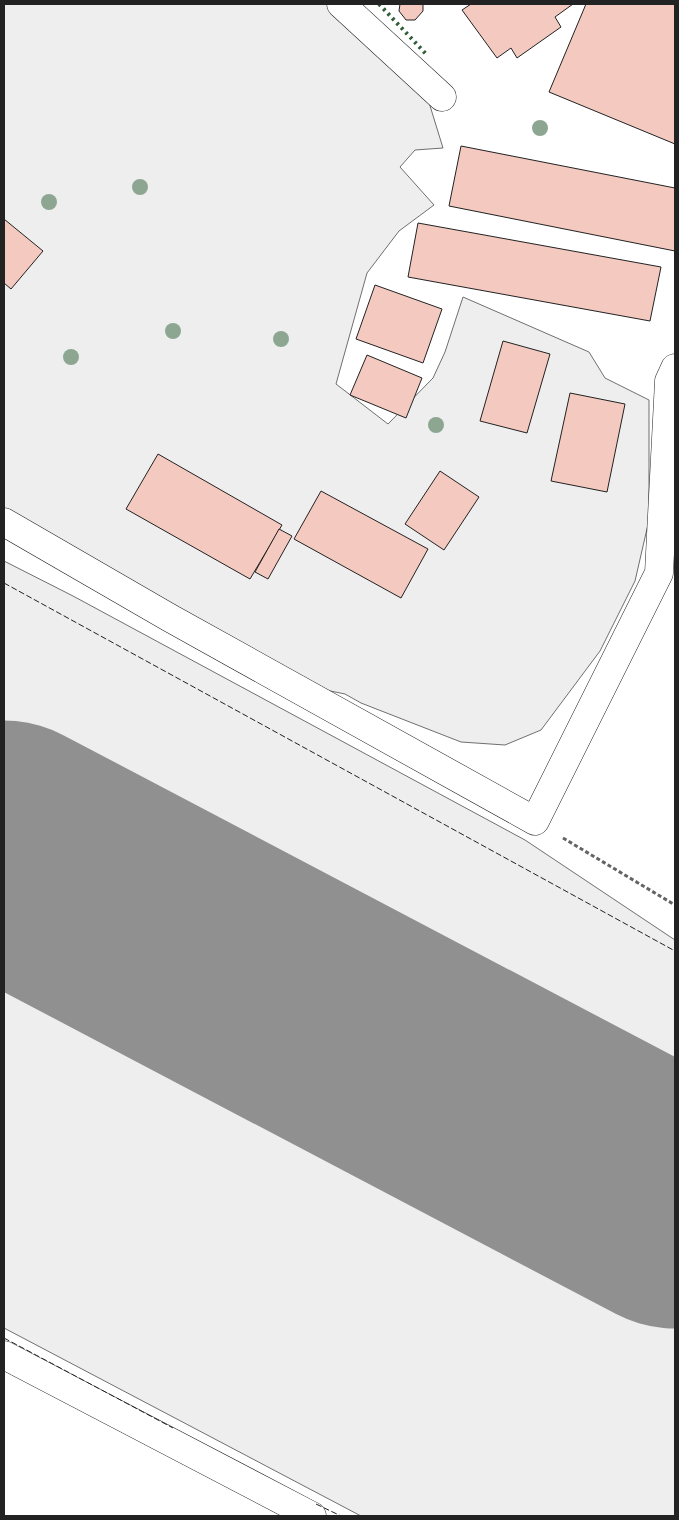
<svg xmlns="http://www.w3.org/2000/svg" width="679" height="1520" viewBox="0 0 679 1520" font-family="Merriweather,serif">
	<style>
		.green { fill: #eee; stroke: #6f6f6f }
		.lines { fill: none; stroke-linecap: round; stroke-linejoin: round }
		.runway { stroke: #909090; stroke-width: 255 }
		.building { fill: #f3c9c0; stroke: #222 }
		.minor-casing { stroke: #222; stroke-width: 29 }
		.path { stroke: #646464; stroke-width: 3; stroke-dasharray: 4 2.5; stroke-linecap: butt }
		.minor { stroke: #fff; stroke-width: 28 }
		.hedge { stroke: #2f5e38; stroke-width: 4; stroke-dasharray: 2.5 4; stroke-linecap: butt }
		.fence { stroke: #222; stroke-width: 1; stroke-dasharray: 6 2.5; stroke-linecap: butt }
		.tree { fill: #8da692 }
	</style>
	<rect width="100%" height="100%" fill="#fff"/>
	<!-- green -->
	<g class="green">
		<polygon points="4,4 327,4 376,54 427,96 443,148 415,150 400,167 434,205 399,231 367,273 336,384 388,424 433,378 445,352 463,297 589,352 605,378 649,400 649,520 635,581 600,651 541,730 505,745 461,742 361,703 345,694 311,687 4,509"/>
		<polygon points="4,561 73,596 525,840 675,940 675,1154 4,813"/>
		<path d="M4,908c220,125 445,240 671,354v254h-314l-357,-188z"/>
	</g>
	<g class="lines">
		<!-- runway -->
		<polyline class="runway" points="4,848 675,1201"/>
	</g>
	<!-- building -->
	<g class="building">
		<polygon points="400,4 423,4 423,11 415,20 406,20 399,11"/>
		<polygon points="471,4 573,4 555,17 561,27 517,58 511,48 497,58 462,10"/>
		<polygon points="586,4 675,4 675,144 549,92"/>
		<polygon points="461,146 675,188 675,251 449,206"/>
		<polygon points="4,219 43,251 11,289 4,283"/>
		<polygon points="418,223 661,267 650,321 408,277"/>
		<polygon points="375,285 442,309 423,363 356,339"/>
		<polygon points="503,341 550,354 527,433 480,421"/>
		<polygon points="367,355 422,378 406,418 350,395"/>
		<polygon points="570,393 625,404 607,492 551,481"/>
		<polygon points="158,454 282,525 250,579 126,509"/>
		<polygon points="440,471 479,497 444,550 405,524"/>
		<polygon points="321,491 428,549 401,598 294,539"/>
		<polygon points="279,529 292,536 268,579 255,572"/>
	</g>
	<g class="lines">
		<defs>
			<g id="minor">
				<polyline points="341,4 442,97"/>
				<polyline points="4,522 170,618 535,821 659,573 669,381 675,368"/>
				<polyline points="4,1355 312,1516"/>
			</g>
		</defs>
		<!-- minor casing -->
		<use href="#minor" class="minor-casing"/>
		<!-- path -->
		<polyline class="path" points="563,838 675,905"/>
		<!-- minor -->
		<use href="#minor" class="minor"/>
		<!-- hedge -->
		<polyline class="hedge" points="379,4 426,54"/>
		<!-- fence -->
		<g class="fence">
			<polyline points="4,583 675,951"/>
			<polyline points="4,1338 173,1428"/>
			<polyline points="316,1504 341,1516"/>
		</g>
	</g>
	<!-- trees -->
	<g class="tree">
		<circle cx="540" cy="128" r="8"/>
		<circle cx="140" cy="187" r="8"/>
		<circle cx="49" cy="202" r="8"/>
		<circle cx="173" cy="331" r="8"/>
		<circle cx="281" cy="339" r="8"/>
		<circle cx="71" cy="357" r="8"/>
		<circle cx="436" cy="425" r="8"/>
	</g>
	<!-- border -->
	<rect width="679" height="1520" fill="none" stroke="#222222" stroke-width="10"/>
</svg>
